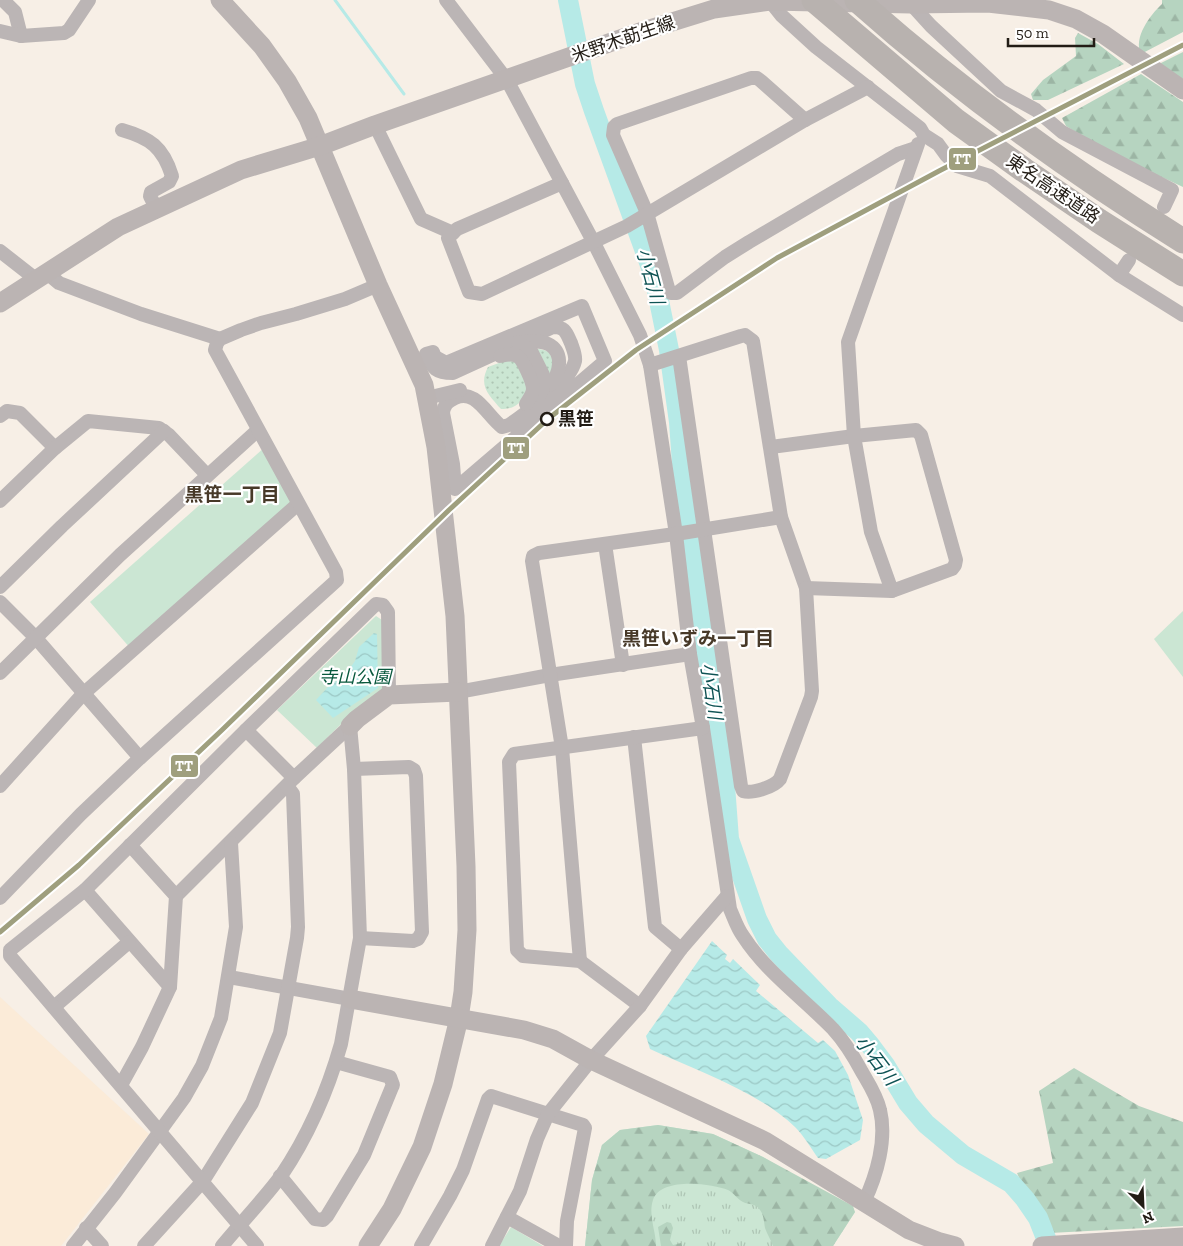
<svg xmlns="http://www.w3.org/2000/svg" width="1183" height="1246" viewBox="0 0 1183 1246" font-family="'Zilla Slab','Noto Sans JP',serif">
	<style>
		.built { fill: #fbebd8 }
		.grass { fill: url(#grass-tufts) }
		.forest { fill: url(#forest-firs) }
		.park { fill: #cbe6d3 }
		.garden { fill: url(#garden-dots) }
		.water { fill: url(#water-waves) }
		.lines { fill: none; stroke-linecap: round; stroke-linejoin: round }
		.stream { stroke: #b6eae7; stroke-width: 3 }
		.river { stroke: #b6eae7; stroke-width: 20 }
		.street { stroke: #bbb5b5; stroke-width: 14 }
		.secondary { stroke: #bbb4b3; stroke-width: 19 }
		.highway { stroke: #b8b2af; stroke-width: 25 }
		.rail-1-casing { stroke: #fff; stroke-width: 9 }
		.rail-1 { stroke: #9f9f7e; stroke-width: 5 }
		.stop-dot { fill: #fff; stroke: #221c15; stroke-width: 2.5 }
		.labels { text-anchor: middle; stroke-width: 4.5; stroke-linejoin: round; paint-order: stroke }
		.street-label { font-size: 18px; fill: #221c15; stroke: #fff }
		.stop-label { font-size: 18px; font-weight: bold; fill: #221c15; stroke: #fff; text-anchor: start }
		.park-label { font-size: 18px; font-style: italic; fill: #08583d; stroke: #fff }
		.water-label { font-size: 19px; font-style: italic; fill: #0e5354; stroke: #fff }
		.neighbourhood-label { font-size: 19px; font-weight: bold; fill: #473928; stroke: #fff }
		.line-badge { stroke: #fff; stroke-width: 2 }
		.badge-label { font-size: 14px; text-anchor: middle; font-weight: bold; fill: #fff }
	</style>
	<defs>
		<pattern id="grass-tufts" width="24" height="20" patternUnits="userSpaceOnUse" patternTransform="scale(1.25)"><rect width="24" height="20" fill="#cbe6d3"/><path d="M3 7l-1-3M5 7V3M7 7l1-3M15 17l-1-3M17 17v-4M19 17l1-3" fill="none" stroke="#aec5b4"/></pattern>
		<pattern id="forest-firs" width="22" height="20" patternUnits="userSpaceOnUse" patternTransform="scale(1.25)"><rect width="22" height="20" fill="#b6d4c0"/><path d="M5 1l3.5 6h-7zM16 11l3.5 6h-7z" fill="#9cb5a4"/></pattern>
		<pattern id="garden-dots" width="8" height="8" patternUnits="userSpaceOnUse" patternTransform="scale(1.25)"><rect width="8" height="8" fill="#cbe6d3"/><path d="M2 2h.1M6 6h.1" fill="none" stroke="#aec5b4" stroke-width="1.8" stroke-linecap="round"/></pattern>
		<pattern id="water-waves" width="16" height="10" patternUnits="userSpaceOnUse" patternTransform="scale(1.25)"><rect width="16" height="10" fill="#b6eae7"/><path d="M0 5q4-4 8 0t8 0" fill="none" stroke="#9cc8c5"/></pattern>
	</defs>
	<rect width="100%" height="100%" fill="#f7efe6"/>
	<!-- built -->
	<polygon class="built" points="0,997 149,1134 61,1246 0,1246"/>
	<!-- grass -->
	<polygon class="grass" points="658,1125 713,1134 763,1157 855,1212 833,1246 585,1246 592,1180 602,1145 620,1130"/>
	<!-- forest -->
	<g class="forest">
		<path d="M1162,0h21v32l-42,22c-8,-16 9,-39 21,-50z"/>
		<polygon points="1078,33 1098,44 1124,64 1048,100 1033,100 1031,94 1043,80 1076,56 1075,38"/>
		<polygon points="1183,52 1183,79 1155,66"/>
		<polygon points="1141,74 1183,102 1183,187 1110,153 1066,126 1062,118"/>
		<polygon points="1074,1068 1139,1106 1183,1122 1183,1226 1050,1233 1024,1189 1017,1173 1053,1163 1039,1091"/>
		<path d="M658,1125l55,9 50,23 90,49 2,6 -22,34h-60c-2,-6 -6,-12 -8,-18 -1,-5 -1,-13 -5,-18 -4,-7 -11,-5 -17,-8 -6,-3 -9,-9 -15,-12 -17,-7 -68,-13 -75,10 -5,15 3,31 3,46h-71l7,-66 10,-35 18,-15z"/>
		<polygon points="667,1222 671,1223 673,1228 670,1240 673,1245 681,1243 682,1246 661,1246 658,1227"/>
	</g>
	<!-- park -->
	<g class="park">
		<polygon points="265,447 294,506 131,649 90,602"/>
		<polygon points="1183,611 1183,677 1154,639"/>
		<path d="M376,616l6,4 2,72c-24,12 -48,37 -67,56l-40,-38z"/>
		<polygon points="511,1227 543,1246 499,1246"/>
	</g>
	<!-- garden -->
	<g class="garden">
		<path d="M538,349c14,1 14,8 16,20l-5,7 -13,-26z"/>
		<path d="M507,360l9,2 12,24c-5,15 -10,23 -27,23 -12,-14 -23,-23 -13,-42z"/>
	</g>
	<!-- water -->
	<g class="water">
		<polygon points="374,633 377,634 378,688 333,718 316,700 328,687 345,675 355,661 359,647"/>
		<path d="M712,941l15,14 -2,4 5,4 3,-4 27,26 -4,6 62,52 5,-3 12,11 13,24 15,45 -3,20 -34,19 -8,-1c-7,-10 -14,-22 -23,-31 -36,-35 -100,-57 -145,-78l-4,-13z"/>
	</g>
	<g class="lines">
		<!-- stream -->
		<polyline class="stream" points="335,0 404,94"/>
		<!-- river -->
		<polyline class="river" points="568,0 585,84 594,111 654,276 669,350 679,422 686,520 724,772 729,839 757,919 767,939 779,954 829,1006 859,1032 870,1045 885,1065 908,1103 926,1124 963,1155 1011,1183 1025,1199 1038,1218 1049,1246"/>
		<!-- street -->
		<g class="street">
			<polyline points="3,0 15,12 21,36"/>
			<path d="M446,0l61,80 87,163 46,92 10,30 26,169 14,120 13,74 27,181c4,9 7,19 13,27 23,36 60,62 90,93 12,13 21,28 29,43 7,12 15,24 18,38 7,29 -3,65 -16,92"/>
			<polyline points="769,0 781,15 816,47 920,128 924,135 938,144 946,155 957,166 990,176 1119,275 1183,315"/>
			<polyline points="911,4 931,26 1001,91 1036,110 1062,132 1172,190 1164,207"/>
			<polyline points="0,31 21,36 64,33 69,30 89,0"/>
			<polyline points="805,120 761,81 757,78 751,78 617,124 614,127 613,135 647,213 668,288 671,293 677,293 725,257 749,242 898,154 916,148"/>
			<polyline points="375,125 421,219 453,233"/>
			<path d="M122,130c28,8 41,17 50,46l-3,6 -18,10 -1,4 7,14"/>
			<polyline points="562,183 457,229 448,238 469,292 482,294 627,226 805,120 868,87"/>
			<polyline points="0,251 37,280"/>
			<polyline points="47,273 59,283 141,314 220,339"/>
			<polyline points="1119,275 1129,260"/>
			<path d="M582,306l23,55 -150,128 -2,-25 -10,-51c1,-8 4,-11 12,-15 21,-10 32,18 47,29l7,-2c19,-14 60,-40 66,-64 1,-6 -2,-12 -4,-18 -5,-11 -6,-16 -18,-16l-100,46c-17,0 -20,-4 -27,-19l7,-2 2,5 11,6z"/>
			<path d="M529,341c7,1 15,0 21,4 14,9 10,29 0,40"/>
			<polyline points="518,342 531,351 543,375 543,388 539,395"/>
			<path d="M500,356c5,-1 12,-3 17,0 6,3 16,26 16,33 0,5 -4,10 -7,15"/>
			<path d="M650,365l91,-29 4,-1 8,6 28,176 25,71 6,103 -1,6 -31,82c-6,8 -28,15 -37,12l-2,-5 -62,-430"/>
			<polyline points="427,398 460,390"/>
			<polyline points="0,416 7,411 20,413 55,448"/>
			<polyline points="771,447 854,436 916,430 921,435 956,560 955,565 952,569 892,591 806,588"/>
			<polyline points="0,501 55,448 88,421 159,428 169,435 207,475"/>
			<polyline points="605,544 623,665"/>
			<polyline points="0,587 62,526 164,431"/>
			<polyline points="892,591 871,532 854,436 848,342 918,144"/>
			<polyline points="0,602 35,637 140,758"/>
			<polyline points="0,673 120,555 258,430"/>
			<polyline points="458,692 550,675 690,654"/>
			<polyline points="246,730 294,778"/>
			<polyline points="634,737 655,927 681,949"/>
			<polyline points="354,769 409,767 414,770 416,776 422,932 418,939 413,941 360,938"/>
			<polyline points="0,786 83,694 298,504"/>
			<polyline points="85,890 170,987"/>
			<polyline points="176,896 294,778 350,726"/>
			<polyline points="0,898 81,814 140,758 337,580 336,572 215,350 217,343 220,339 241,330 261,323 296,314 345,299 378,285"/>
			<polyline points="580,961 562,748 532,561 533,556 539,553 682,533 781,517"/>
			<polyline points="229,977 350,999"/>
			<polyline points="640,1006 580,961 523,956 517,950 509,762 514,754 703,728"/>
			<polyline points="54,1007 129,942"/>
			<polyline points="121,1085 142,1047 170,987 176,896 130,845"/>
			<polyline points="280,1176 315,1219 323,1220 327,1216 364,1155 392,1087 393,1085 390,1077 336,1062"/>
			<polyline points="507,1217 559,1246"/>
			<polyline points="86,1228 102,1246"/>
			<polyline points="73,1246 115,1193 184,1098 202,1066 221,1018 236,927 231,843"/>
			<polyline points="144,1246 203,1181 252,1103 280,1033 297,938 298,927 293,794 287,786"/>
			<path d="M222,1246c19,-23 41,-46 59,-70 27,-40 47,-86 60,-132l19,-106 -6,-169 -4,-43"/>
			<polyline points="257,1246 10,956 10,950 85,890 246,730 376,604 383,605 388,612 389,695"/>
			<polyline points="421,1246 450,1196 463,1170 488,1099 491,1096 583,1125 585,1128 567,1221 566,1246"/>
			<polyline points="492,1246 520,1191 537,1139 548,1114 591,1060 640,1006 681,949 727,896"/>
		</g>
		<!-- secondary -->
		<g class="secondary">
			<polyline points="220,0 262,46 287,81 308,118 378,285 424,385 436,447 455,616 466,866 467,930 463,992 459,1018 443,1084 422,1147 392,1209 368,1246"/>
			<polyline points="0,303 118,227 241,170 320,146 375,125 643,31 714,9 770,1 911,4 988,3 1049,10 1076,19 1103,34 1183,90"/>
			<polyline points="350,726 357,719 389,695 458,692"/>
			<polyline points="350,999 524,1030 553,1039 591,1060 765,1141 909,1230 940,1242 955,1246"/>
			<polyline points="1042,1246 1183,1237"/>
		</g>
		<!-- highway -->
		<g class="highway">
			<polyline points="814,0 956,121 1024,170 1099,221 1183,274"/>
			<path d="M857,0c101,90 211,169 326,241"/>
		</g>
		<defs>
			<polyline id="rail-1" points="0,932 79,865 222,730 449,510 548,419 636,350 777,258 939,171 1183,45"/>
		</defs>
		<!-- rail-1 casing -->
		<use href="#rail-1" class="rail-1-casing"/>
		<!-- rail-1 -->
		<use href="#rail-1" class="rail-1"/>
	</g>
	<!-- markers -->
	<circle class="stop-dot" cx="547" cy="419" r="6"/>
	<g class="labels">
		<!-- street labels -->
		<g class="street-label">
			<text transform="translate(623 39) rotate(-19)" y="6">米野木莇生線</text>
			<text transform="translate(1053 189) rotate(34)" y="6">東名高速道路</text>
		</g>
		<!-- stop labels -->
		<g class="stop-label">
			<text x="558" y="425">黒笹</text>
		</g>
		<!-- park labels -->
		<g class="park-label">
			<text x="355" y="683">寺山公園</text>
		</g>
		<!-- water labels -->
		<g class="water-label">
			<text transform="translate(651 276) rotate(75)" y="7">小石川</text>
			<text transform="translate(712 691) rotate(82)" y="7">小石川</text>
			<text transform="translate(877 1060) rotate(53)" y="7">小石川</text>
		</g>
		<!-- neighbourhood labels -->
		<g class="neighbourhood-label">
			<text x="232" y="501">黒笹一丁目</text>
			<text x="698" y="645">黒笹いずみ一丁目</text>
		</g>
	</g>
	<g class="line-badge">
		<rect x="948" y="147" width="29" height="24" rx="5" fill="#9f9f7e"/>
		<rect x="502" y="436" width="28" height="24" rx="5" fill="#9f9f7e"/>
		<rect x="170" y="754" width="29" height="24" rx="5" fill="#9f9f7e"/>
	</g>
	<g class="badge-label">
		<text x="962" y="164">TT</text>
		<text x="516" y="453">TT</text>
		<text x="184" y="771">TT</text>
	</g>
	<!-- north arrow -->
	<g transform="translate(1143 1206) rotate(156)" stroke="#ffffff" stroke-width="4" paint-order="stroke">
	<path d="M0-4L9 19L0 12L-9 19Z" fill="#221c15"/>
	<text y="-8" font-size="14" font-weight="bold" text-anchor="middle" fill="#221c15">N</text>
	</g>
	<!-- scale -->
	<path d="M1008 38v8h86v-8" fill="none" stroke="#221c15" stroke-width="2.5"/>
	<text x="1016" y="38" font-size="15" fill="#221c15" stroke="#ffffff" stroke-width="4" paint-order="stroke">50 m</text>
</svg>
